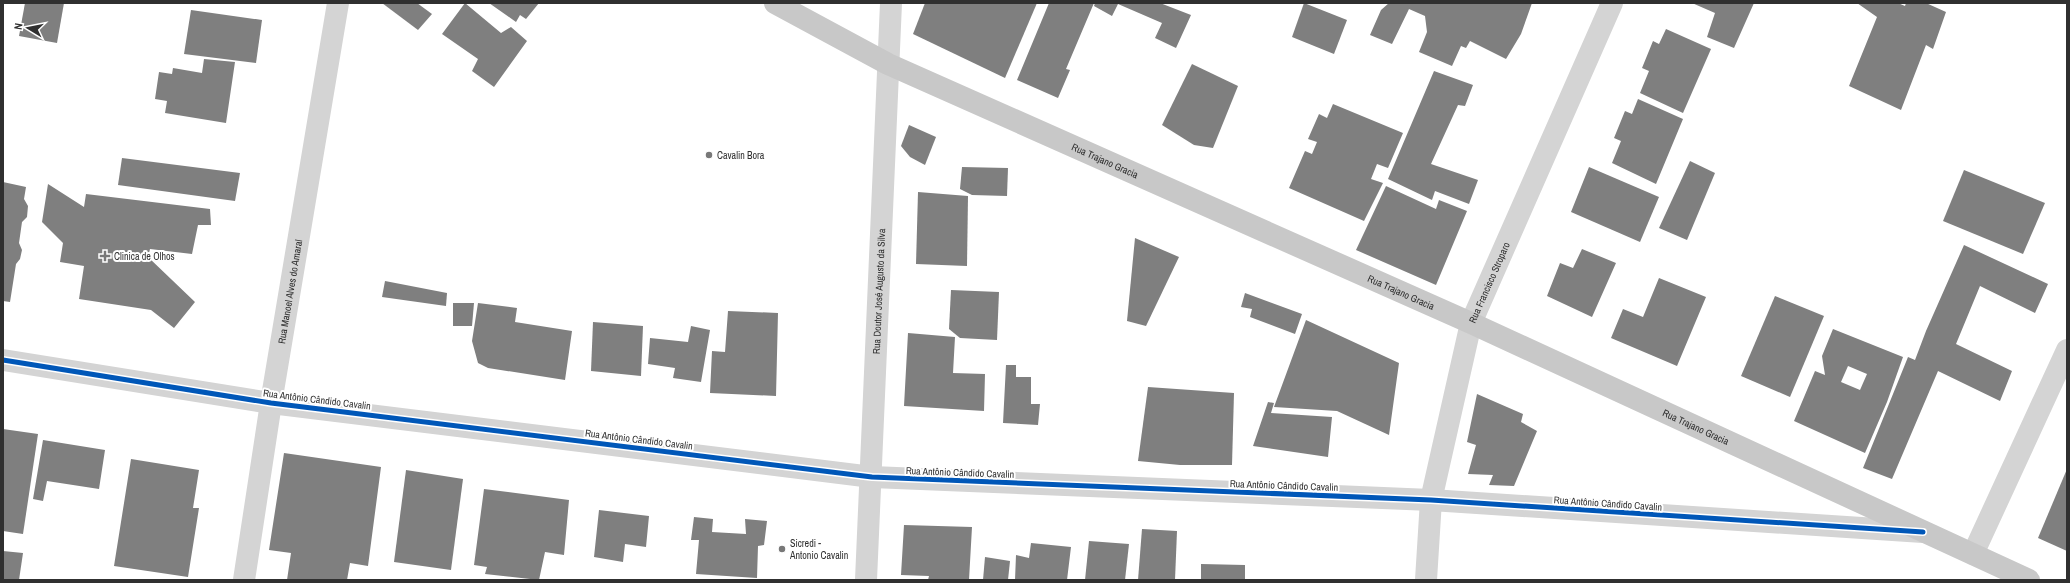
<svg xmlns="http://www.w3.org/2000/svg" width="2070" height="583" viewBox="0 0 2070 583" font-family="'Archivo Narrow',sans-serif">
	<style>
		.building { fill: #7f7f7f; fill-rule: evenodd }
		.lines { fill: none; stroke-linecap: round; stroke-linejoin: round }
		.minor { stroke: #d4d4d4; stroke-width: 22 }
		.major { stroke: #c8c8c8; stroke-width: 22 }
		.cycleway-casing { stroke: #fff; stroke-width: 8 }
		.cycleway { stroke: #0057b8; stroke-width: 5 }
		.poi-dot { fill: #787878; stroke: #fff; stroke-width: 1.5 }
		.labels { text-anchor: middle; stroke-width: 4; stroke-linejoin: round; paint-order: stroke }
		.poi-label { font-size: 10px; fill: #303030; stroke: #fff; text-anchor: start }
		.street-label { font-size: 10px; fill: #303030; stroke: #fff }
	</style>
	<rect width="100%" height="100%" fill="#fff"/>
	<!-- building -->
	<g class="building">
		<polygon points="25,3 64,3 57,43 19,36"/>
		<polygon points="382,3 417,3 432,14 418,30"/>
		<polygon points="465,3 501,33 511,27 527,41 494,87 472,71 478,59 442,34"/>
		<polygon points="489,3 539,3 526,19 520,15 516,22"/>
		<polygon points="925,3 1037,3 1005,78 913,34"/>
		<polygon points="1049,3 1094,3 1066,69 1070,70 1058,98 1017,80"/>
		<polygon points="1095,3 1160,3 1191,15 1176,48 1155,38 1162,23 1118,4 1112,16 1094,6"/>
		<polygon points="1304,3 1347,20 1334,54 1292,37"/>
		<polygon points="1389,3 1532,3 1521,34 1506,59 1470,41 1466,48 1461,46 1452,66 1419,52 1427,32 1425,16 1409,9 1392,44 1370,35 1381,10"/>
		<polygon points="1692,3 1754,3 1734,48 1707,37 1715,13"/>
		<polygon points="1857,3 1898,3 1905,6 1906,3 1926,3 1946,12 1933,49 1926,45 1901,110 1849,86 1877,17"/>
		<polygon points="191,10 262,20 256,63 184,54"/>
		<polygon points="1666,29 1711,49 1683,113 1640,93 1649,71 1642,68 1653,41 1659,44"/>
		<polygon points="204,59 235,62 226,123 165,113 167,101 155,99 159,72 172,74 173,68 202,73"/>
		<polygon points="1192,64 1238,86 1213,148 1194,145 1162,125"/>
		<polygon points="1434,71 1473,85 1465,106 1458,105 1431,164 1478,180 1469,204 1435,191 1432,200 1388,179"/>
		<polygon points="1638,99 1683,119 1656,184 1612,163 1621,141 1614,138 1625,111 1632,114"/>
		<polygon points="1333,104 1403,133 1388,168 1377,164 1371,179 1383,183 1364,221 1289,188 1305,151 1312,154 1317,142 1308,139 1319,114 1327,118"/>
		<polygon points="909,125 936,137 925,165 910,157 901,146"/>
		<polygon points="122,158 240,173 235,201 118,185"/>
		<polygon points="1690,161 1715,173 1687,240 1659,228"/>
		<polygon points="962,167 1008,168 1007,196 972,195 960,189"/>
		<polygon points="1589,167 1659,197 1640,242 1571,212"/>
		<polygon points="1964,170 2045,203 2023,254 1943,221"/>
		<polygon points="3,182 26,187 24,199 28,206 27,217 22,222 19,243 22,250 20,259 16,264 10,302 3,301"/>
		<polygon points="48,184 84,207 86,194 210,209 211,225 198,225 192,254 150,249 148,257 195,302 174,328 151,310 79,299 84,266 60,262 63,243 42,222"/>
		<polygon points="1386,186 1436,209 1439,200 1467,211 1436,285 1356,250"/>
		<polygon points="918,192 968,196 967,266 916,264"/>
		<polygon points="1135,238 1179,257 1146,326 1127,321"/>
		<polygon points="1964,245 2048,284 2035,313 1980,286 1956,344 2012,371 2000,401 1938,371 1892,479 1863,468 1908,357 1915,360 1926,331"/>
		<polygon points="1582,249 1616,263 1592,317 1547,296 1560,263 1573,268"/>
		<polygon points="1659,278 1706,297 1677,366 1611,338 1623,309 1643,317"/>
		<polygon points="385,281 447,293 446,306 382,297"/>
		<polygon points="951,290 999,292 997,340 960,338 949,329"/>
		<polygon points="1245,293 1302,314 1295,334 1250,317 1252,309 1241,307"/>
		<polygon points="1775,296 1824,316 1790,397 1741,376"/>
		<polygon points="453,303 474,303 472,326 453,326"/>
		<polygon points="478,303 517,308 515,322 572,331 565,380 488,368 478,363 472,341"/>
		<polygon points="728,311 778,313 776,396 710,393 712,351 725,352"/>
		<polygon points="1306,320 1399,363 1389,435 1337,411 1274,407"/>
		<polygon points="593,322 643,326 641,376 591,371"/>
		<polygon points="691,326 710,330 701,382 673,378 675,368 648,364 650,338 688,342"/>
		<path d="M1833,329l70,28 -16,45 -22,51 -71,-32 21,-50 10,4 -3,-19zM1848,366l19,8 -7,16 -19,-8z"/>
		<polygon points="908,333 955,337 953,373 985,374 984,411 904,406"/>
		<polygon points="1006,365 1016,365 1016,377 1031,377 1031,404 1040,404 1038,425 1003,423"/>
		<polygon points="1148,387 1234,393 1232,465 1180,465 1138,461"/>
		<polygon points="1477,394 1523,414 1521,422 1537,431 1514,486 1489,485 1493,475 1468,474 1476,445 1467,442"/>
		<polygon points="1268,402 1274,403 1271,413 1332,417 1328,457 1253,446"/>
		<polygon points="3,429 38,434 23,534 3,531"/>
		<polygon points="43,440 105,450 99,489 47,481 43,501 33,499"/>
		<polygon points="284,453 381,467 368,566 350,563 347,580 287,580 291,553 269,550"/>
		<polygon points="131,459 199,470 193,508 199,508 188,577 114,566"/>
		<polygon points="2067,469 2067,551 2038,538"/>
		<polygon points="406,470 463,479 451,570 394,562"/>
		<polygon points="484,489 569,500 564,555 545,552 539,580 485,574 487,567 474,565"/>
		<polygon points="599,510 649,516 646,547 625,544 623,562 594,557"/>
		<polygon points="694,517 713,519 712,532 746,534 745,519 767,521 764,545 758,546 757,578 696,574 699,540 691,540"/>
		<polygon points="904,525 972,527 969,580 928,580 929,576 901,575"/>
		<polygon points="1142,529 1177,531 1175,580 1138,580"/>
		<polygon points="1089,541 1129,544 1125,580 1085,580"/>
		<polygon points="1031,543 1071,547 1067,580 1015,580 1016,555 1029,558"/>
		<polygon points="3,551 23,553 19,580 3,580"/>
		<polygon points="985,557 1010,561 1008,580 983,580"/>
		<polygon points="1201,564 1245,565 1245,580 1201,580"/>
	</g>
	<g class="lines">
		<!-- minor -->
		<g class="minor">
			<polyline points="3,360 271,403 872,477 1431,500 1923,532"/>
			<polyline points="1973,554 2067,350"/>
			<path id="s1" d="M244,580l27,-177 67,-400"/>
			<path id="s2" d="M866,580l25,-577"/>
			<path id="s3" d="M1426,580l5,-80 40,-177 141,-320"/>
		</g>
		<!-- major -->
		<path class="major" id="s4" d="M775,3l113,61 583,259 558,257"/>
		<defs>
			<polyline id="cycleway" points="3,360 271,403 872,477 1431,500 1923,532"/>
		</defs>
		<!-- cycleway casing -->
		<use href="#cycleway" class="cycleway-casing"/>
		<!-- cycleway -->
		<use href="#cycleway" class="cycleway"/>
	</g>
	<!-- markers -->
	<g class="poi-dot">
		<circle cx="709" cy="155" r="4"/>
		<path d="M103 250h4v4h4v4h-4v4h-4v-4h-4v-4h4z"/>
		<circle cx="782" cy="549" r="4"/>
	</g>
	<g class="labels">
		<!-- poi labels -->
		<g class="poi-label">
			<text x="717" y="159">Cavalin Bora</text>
			<text x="114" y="260">Clinica de Olhos</text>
			<text x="790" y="547">Sicredi -<tspan x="790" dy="12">Antonio Cavalin</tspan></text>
		</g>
		<!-- street labels -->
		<g class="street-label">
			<text dy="4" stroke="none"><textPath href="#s4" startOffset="366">Rua Trajano Gracia</textPath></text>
			<text dy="4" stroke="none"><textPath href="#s3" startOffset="306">Rua Francisco Stroparo</textPath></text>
			<text dy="4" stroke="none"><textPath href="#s1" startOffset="292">Rua Manoel Alves do Amaral</textPath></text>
			<text dy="4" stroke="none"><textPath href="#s2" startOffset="289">Rua Doutor José Augusto da Silva</textPath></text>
			<text dy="4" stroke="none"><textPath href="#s4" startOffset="690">Rua Trajano Gracia</textPath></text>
			<text transform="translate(317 399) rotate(7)" y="4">Rua Antônio Cândido Cavalin</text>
			<text dy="4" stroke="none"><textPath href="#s4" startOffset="1014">Rua Trajano Gracia</textPath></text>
			<text transform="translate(639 439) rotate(7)" y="4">Rua Antônio Cândido Cavalin</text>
			<text transform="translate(960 472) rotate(2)" y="4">Rua Antônio Cândido Cavalin</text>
			<text transform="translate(1284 485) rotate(2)" y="4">Rua Antônio Cândido Cavalin</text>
			<text transform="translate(1608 503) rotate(4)" y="4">Rua Antônio Cândido Cavalin</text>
		</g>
	</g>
	<!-- border -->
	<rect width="2070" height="583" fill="none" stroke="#303030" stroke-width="8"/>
	<!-- north arrow -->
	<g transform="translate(28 28) rotate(280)" stroke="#ffffff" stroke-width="3" paint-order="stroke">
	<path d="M0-3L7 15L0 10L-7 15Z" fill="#303030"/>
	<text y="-6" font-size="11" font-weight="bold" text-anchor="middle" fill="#303030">N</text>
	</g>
</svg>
